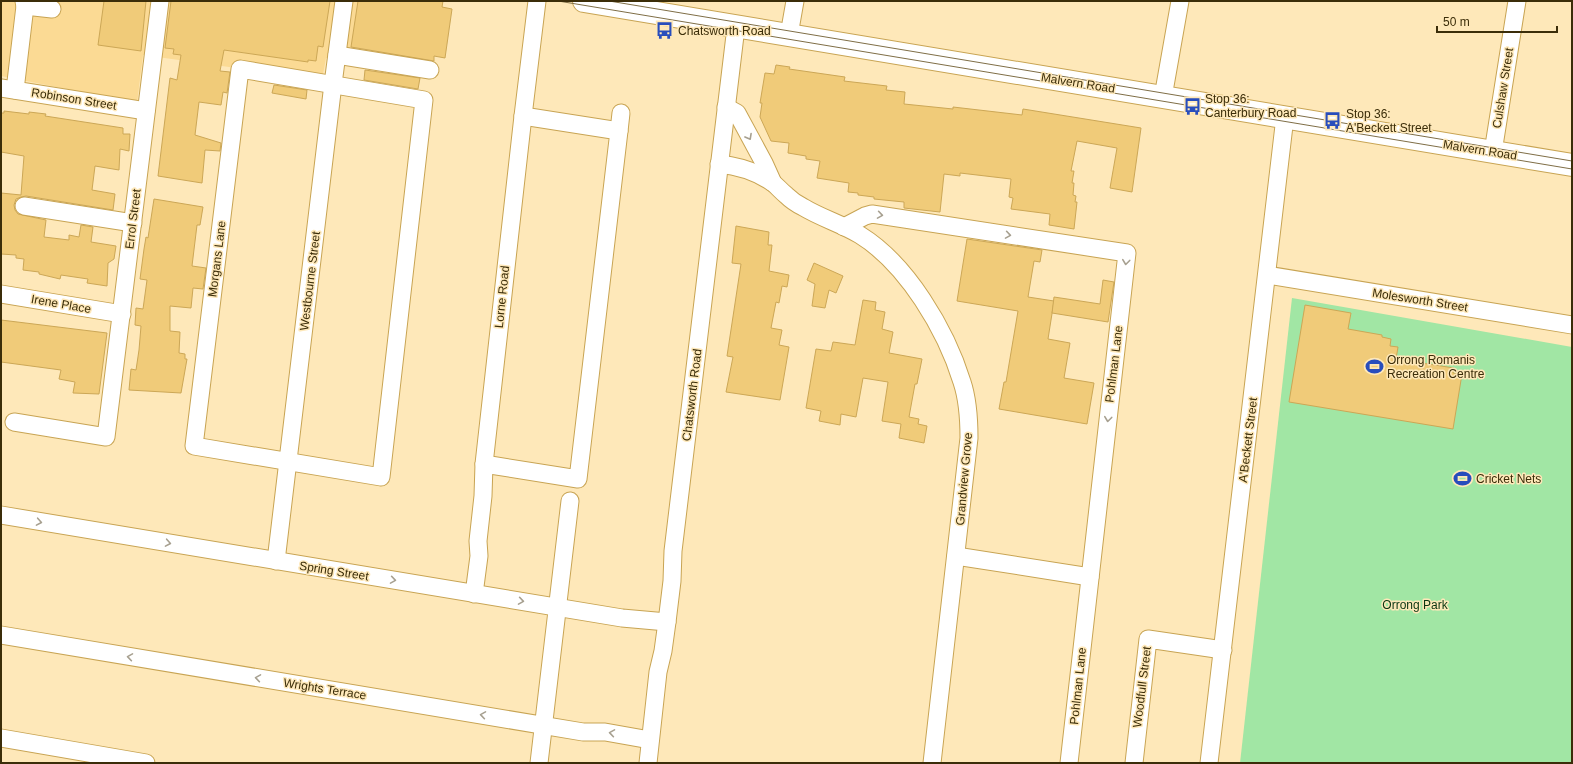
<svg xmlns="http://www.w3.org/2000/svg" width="1573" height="764" viewBox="0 0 1573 764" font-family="Arial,sans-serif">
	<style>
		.built { fill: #fbda94 }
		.green { fill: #a1e6a4 }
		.building { fill: #f0cb79; stroke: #cca756 }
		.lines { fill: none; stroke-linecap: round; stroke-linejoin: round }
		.minor-casing { stroke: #c8a453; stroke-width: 19 }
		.major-casing { stroke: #c8a453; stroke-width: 24 }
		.minor { stroke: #fff; stroke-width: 17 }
		.major { stroke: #fff; stroke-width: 22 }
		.tram { stroke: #7f6e46; stroke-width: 1 }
		.oneway { stroke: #a7a090 }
		.labels { text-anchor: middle; stroke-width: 3; stroke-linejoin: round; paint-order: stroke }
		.poi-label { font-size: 12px; fill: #3b2d09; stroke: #fee8b9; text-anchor: start }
		.street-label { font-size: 12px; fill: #3b2d09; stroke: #fee8b9 }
		.park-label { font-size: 12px; fill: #0a3611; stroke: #fee8b9 }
	</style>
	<rect width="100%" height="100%" fill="#fee8b9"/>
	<!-- built -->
	<polygon class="built" points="1,1 423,1 417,70 326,58 322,80 143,55 137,103 1,76"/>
	<!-- green -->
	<polygon class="green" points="1292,298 1572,347 1572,763 1240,763"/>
	<!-- building -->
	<g class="building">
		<polygon points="104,1 146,1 141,51 98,45"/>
		<polygon points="171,1 330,1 323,47 318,46 316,61 308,60 308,62 224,50 220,71 230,72 227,93 223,92 221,105 199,102 195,135 221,143 220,151 205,150 202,183 158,176 170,78 177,80 181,55 173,54 174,49 165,48"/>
		<polygon points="358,1 443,1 442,7 452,9 445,58 434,56 434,61 351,47"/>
		<polygon points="776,65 790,67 789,69 845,77 844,81 887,86 886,90 905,92 904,104 953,109 953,107 1022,115 1023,109 1141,128 1132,192 1110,188 1117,148 1077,141 1071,171 1074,171 1072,183 1074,183 1073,195 1076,196 1075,202 1077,202 1074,229 1049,225 1050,214 1011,209 1013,198 1009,197 1011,179 960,173 960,176 944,174 940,212 904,208 904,202 874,199 874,197 858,195 858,193 848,192 849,183 817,178 820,161 806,159 806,156 788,153 789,143 771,141 760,117 762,103 760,103 765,73 774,74"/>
		<polygon points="365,70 420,78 418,89 364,80"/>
		<polygon points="274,85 307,90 306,99 272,93"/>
		<polygon points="4,111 29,114 29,112 46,114 45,116 123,128 123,134 130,134 129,151 120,149 119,170 95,166 92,190 115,194 113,210 26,196 21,197 16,199 14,205 15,210 18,214 46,220 44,237 69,240 69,235 79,237 81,225 93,227 91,242 116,246 114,259 108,263 107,286 87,283 88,279 61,275 60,279 39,274 39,272 23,270 24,259 16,258 16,255 1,254 1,193 21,195 24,156 1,152 1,113 4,113"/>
		<polygon points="154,199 203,207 200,225 197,225 192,266 206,268 203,289 193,288 191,308 170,306 170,331 180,332 179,353 185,354 185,359 187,359 181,393 129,390 131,369 136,370 139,350 141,326 135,325 136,308 143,309 147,280 140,279 144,249 146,237 148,238"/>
		<polygon points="736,226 769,232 768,245 772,245 769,271 789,275 787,287 782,286 779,303 776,302 771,328 782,330 779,345 789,347 780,400 726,392 733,357 727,356 741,264 732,263"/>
		<polygon points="967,239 1042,250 1040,262 1034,261 1028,297 1054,301 1048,339 1070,343 1064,378 1094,383 1087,424 999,409 1004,382 1006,382 1018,311 957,301"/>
		<polygon points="814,263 843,276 836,293 829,290 825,308 812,306 815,284 807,280"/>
		<polygon points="1103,280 1114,282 1108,322 1052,313 1054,297 1100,304"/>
		<polygon points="863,300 876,302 875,310 885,312 882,329 893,332 889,353 922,359 917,384 915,384 909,417 919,419 918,424 927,426 924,443 899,438 901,424 882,421 888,382 863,378 856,417 841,414 840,425 819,421 821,411 806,408 816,349 831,351 833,342 855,345"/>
		<polygon points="1305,305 1351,313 1348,329 1382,335 1382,337 1391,339 1390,346 1398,347 1396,359 1454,368 1453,373 1462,374 1453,429 1289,402"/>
		<polygon points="1,320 107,333 99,394 73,393 75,382 59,379 61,370 1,362"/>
	</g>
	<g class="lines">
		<defs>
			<g id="minor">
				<polyline points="24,1 25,6 52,9"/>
				<polyline points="789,35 795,1"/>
				<polyline points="337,55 430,70"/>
				<polygon points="240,69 424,100 381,477 194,446"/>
				<polyline points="1,88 146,111"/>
				<polyline points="15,90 25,6"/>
				<polyline points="1163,97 1180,1"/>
				<polyline points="726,107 737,113 764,163 773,183"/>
				<polyline points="619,131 621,113"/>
				<polyline points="1493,152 1517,1"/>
				<path d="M719,164c19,2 37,7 54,19 4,3 8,8 13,12 5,5 11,9 17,12 18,11 39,17 57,28 47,29 86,95 102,147 6,18 7,37 7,56l-37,325"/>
				<polyline points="24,206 133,223"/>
				<polyline points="844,227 865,216 872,214 1127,253 1069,763"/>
				<polyline points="1267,275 1572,325"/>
				<polyline points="1,294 122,314"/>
				<polyline points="14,422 106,437 160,1"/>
				<polyline points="484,464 578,479 619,131 523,116"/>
				<polyline points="1,515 622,618 667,622"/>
				<polyline points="956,556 1090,577"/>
				<polyline points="276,561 333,84 344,1"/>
				<polyline points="474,594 479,556 478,541 483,496 484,464 523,116 537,1"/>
				<polyline points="1,635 583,732 605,732 650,740"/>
				<polyline points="1,738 146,763"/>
				<polyline points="539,763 570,501"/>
				<polyline points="648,763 658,672 663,651 667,622 672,581 673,551 736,27"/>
				<polyline points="1134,763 1148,639 1223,650"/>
				<polyline points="1209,763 1285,117"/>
			</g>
			<polyline id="major" points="584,1 1572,165"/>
		</defs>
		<!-- minor casing -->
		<use href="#minor" class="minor-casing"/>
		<!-- major casing -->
		<use href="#major" class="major-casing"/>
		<!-- minor -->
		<use href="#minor" class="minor"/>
		<!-- major -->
		<use href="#major" class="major"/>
		<!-- tram -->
		<g class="tram">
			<polyline points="558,1 1572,169"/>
			<polyline points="609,1 1572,161"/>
		</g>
	</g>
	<!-- one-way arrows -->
	<defs><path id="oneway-chevron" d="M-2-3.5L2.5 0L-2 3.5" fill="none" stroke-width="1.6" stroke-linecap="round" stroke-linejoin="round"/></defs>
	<g class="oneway">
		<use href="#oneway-chevron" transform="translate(749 137) rotate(61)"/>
		<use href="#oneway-chevron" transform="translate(880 215) rotate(9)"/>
		<use href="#oneway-chevron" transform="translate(1008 235) rotate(9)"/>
		<use href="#oneway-chevron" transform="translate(1126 262) rotate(97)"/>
		<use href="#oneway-chevron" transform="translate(1108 419) rotate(97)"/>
		<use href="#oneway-chevron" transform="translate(39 522) rotate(10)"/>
		<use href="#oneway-chevron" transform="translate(168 543) rotate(10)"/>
		<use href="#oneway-chevron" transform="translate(393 580) rotate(9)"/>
		<use href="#oneway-chevron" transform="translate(521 601) rotate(9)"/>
		<use href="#oneway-chevron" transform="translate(130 657) rotate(-171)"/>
		<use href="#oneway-chevron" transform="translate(258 678) rotate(-171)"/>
		<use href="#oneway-chevron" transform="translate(483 715) rotate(-171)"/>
		<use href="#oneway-chevron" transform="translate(612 733) rotate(-171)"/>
	</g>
	<!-- icons -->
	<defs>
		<symbol id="bus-bare" viewBox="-9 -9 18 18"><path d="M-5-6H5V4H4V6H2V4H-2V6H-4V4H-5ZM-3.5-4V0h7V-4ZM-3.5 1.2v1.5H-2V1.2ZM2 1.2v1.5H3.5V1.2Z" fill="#284dbc" stroke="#fee8b9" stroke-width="2.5" paint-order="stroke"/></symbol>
		<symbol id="stadium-bare" viewBox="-9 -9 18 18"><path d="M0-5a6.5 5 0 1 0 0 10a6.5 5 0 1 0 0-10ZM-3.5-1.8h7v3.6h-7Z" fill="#284dbc" stroke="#fee8b9" stroke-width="2.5" paint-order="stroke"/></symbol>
	</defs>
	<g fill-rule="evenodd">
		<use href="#bus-bare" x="652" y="18" width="25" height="25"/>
		<use href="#bus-bare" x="1180" y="94" width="25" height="25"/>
		<use href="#bus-bare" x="1320" y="108" width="25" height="25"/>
		<use href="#stadium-bare" x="1362" y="354" width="25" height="25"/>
		<use href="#stadium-bare" x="1450" y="466" width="25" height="25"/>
	</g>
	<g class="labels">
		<!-- poi labels -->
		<g class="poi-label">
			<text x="678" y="35">Chatsworth Road</text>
			<text x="1205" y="103">Stop 36:<tspan x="1205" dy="14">Canterbury Road</tspan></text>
			<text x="1346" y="118">Stop 36:<tspan x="1346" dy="14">A'Beckett Street</tspan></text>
			<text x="1387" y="364">Orrong Romanis<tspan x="1387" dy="14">Recreation Centre</tspan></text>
			<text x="1476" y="483">Cricket Nets</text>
		</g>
		<!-- street labels -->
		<g class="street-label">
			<text transform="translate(1078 83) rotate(9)" y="4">Malvern Road</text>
			<text transform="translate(1503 88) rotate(-81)" y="4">Culshaw Street</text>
			<text transform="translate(74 99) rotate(9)" y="4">Robinson Street</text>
			<text transform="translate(1480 150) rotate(9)" y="4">Malvern Road</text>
			<text transform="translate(133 219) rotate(-83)" y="4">Errol Street</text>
			<text transform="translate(217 259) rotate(-83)" y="4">Morgans Lane</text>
			<text transform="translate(310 281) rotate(-83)" y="4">Westbourne Street</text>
			<text transform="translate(502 297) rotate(-84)" y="4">Lorne Road</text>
			<text transform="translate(1420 300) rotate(9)" y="4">Molesworth Street</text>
			<text transform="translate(61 304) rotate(10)" y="4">Irene Place</text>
			<text transform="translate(1114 364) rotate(-83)" y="4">Pohlman Lane</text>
			<text transform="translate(692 395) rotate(-83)" y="4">Chatsworth Road</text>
			<text transform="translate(1248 440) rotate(-83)" y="4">A'Beckett Street</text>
			<text transform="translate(964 479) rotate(-85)" y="4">Grandview Grove</text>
			<text transform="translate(334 571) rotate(9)" y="4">Spring Street</text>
			<text transform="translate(1078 686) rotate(-84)" y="4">Pohlman Lane</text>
			<text transform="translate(1142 687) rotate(-83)" y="4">Woodfull Street</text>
			<text transform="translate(325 689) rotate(9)" y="4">Wrights Terrace</text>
		</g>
		<!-- park labels -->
		<g class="park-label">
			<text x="1415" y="609">Orrong Park</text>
		</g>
	</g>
	<!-- border -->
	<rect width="1573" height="764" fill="none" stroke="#3b2d09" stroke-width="4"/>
	<!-- scale -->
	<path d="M1437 26v6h120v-6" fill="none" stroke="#3b2d09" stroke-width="2"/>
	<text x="1443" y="26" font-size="12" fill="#3b2d09" stroke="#fee8b9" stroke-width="3" paint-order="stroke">50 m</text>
</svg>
